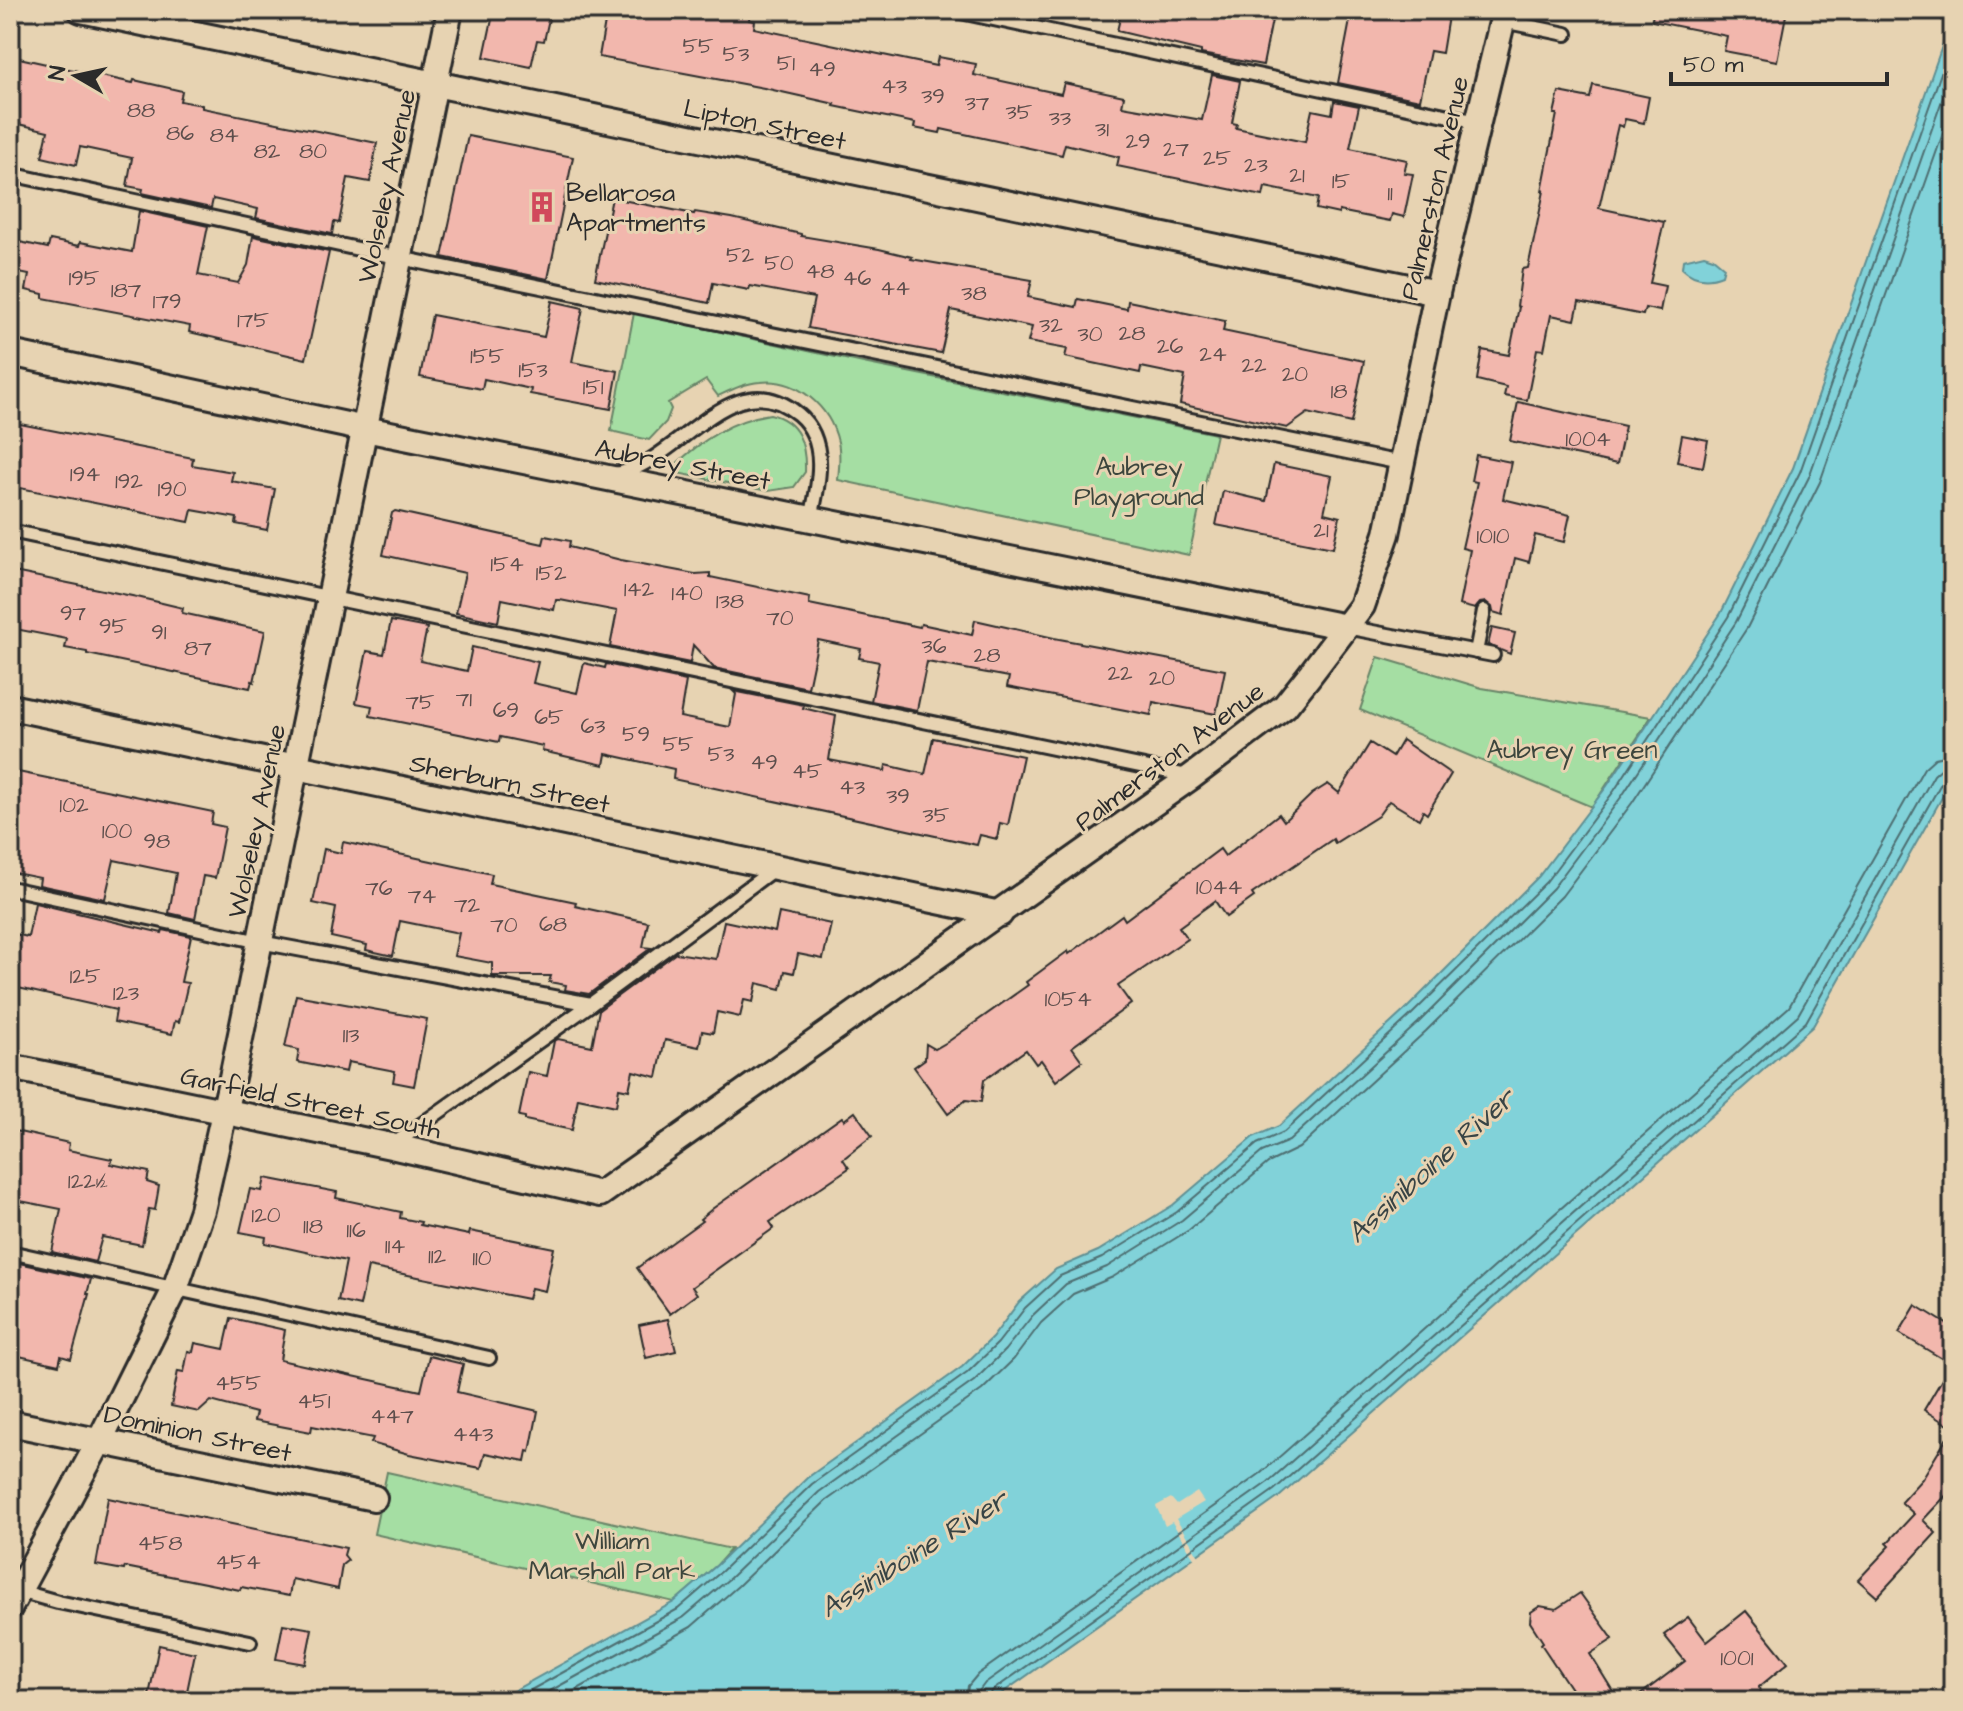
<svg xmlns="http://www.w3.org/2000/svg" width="1963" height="1711" viewBox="0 0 1963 1711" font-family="'Architects Daughter',sans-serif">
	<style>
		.green { fill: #a5dea3; stroke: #688467; stroke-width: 2 }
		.water { fill: #81d2d9; stroke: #5f8f93; stroke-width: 2 }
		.pier { fill: #e7d3b2 }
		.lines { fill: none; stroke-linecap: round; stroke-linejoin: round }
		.shore { stroke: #4d6e71; stroke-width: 2 }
		.building { fill: #f2b7ad; stroke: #2b2b2b; stroke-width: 2 }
		.lane-casing { stroke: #2b2b2b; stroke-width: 18 }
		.street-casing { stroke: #2b2b2b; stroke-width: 30 }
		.lane { stroke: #e7d3b2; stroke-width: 12 }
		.street { stroke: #e7d3b2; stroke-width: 24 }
		.labels { text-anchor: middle; stroke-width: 6; stroke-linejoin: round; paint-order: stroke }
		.number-label { font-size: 22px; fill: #5d4e4c }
		.street-label { font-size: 26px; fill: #2b2b2b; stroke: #e7d3b2 }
		.poi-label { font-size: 26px; fill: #2b2b2b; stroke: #e7d3b2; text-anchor: start }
		.park-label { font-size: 26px; fill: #3d463d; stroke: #e7d3b2 }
		.water-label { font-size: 28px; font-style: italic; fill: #384445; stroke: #e7d3b2 }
	</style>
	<rect width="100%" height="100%" fill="#e7d3b2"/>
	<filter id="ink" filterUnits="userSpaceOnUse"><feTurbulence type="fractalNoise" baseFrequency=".0125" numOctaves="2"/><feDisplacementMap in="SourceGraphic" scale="16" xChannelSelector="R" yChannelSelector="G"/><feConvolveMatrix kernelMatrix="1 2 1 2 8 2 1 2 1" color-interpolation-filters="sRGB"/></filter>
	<g filter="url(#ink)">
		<!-- green -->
		<g class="green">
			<path d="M634,313l234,51 348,70 -27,121 -351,-75c1,-12 3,-25 0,-38 -8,-35 -41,-65 -78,-60 -15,1 -29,8 -42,14l-12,-16 -38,23 3,6 -5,13 -17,18 -38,-9z"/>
			<path d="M770,414c29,7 36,30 35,58l-11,15 -26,4 -91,-18 -2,-8c27,-25 57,-45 95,-51z"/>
			<polygon points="1378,657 1482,688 1651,717 1592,807 1360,710"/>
			<polygon points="387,1472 731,1549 717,1565 674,1602 374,1534"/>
		</g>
		<!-- water -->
		<g class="water">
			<polygon points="1953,15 1953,778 1813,1026 1279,1497 991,1701 495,1701 674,1602 717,1565 807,1478 962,1367 992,1338 1019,1302 1056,1269 1098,1251 1173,1205 1253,1137 1279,1126 1405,1010 1539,876 1607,786 1721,613 1793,468"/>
			<path d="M1704,255l9,3 11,9 -2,8c-15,6 -29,4 -40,-7l1,-8z"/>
		</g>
		<!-- pier -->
		<polygon class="pier" points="1197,1492 1204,1502 1176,1519 1200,1558 1196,1561 1172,1522 1165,1526 1156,1506 1171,1498 1177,1505"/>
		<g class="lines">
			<!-- shore -->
			<g class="shore">
				<polyline points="511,1701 678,1609 722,1571 812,1484 967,1373 998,1343 1025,1308 1060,1276 1102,1258 1177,1212 1257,1144 1284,1132 1411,1015 1546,882 1614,791 1728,617 1800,472 1953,39"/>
				<polyline points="532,1701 684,1617 730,1578 819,1492 974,1381 1005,1350 1033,1315 1066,1284 1107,1267 1182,1220 1262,1152 1289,1141 1418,1023 1553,888 1622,796 1736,622 1809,477 1953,69"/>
				<polyline points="556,1701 691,1627 738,1586 826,1501 982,1390 1014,1359 1041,1323 1073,1294 1113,1277 1189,1230 1268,1163 1299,1148 1426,1031 1562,896 1632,803 1747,628 1820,482 1953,105"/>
				<polyline points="966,1701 968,1686 978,1674 1261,1473 1789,1007 1924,768 1935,758 1953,754"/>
				<polyline points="978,1701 979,1691 985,1683 1268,1482 1798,1015 1934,775 1943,767 1953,766"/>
				<polyline points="988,1701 992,1691 1274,1490 1806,1022 1943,780 1953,776"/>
			</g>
		</g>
		<!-- building -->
		<g class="building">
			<polygon points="494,10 551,10 544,41 537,40 531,67 484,57"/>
			<polygon points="607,10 751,10 749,20 755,21 754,28 936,66 938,57 976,64 974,75 1061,94 1064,83 1124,96 1122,106 1202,120 1212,75 1240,81 1232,123 1237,124 1236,128 1305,142 1312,110 1332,114 1334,101 1359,106 1350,148 1407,160 1404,173 1413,174 1404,217 1392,214 1390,221 1339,211 1339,214 1316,209 1318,198 1265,187 1263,196 1117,166 1119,157 1065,144 1062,155 941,129 940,133 914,128 915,123 834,106 835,104 764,88 599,57"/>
			<polygon points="1122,10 1274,10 1263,65 1201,54 1201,51 1117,31"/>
			<polygon points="1352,10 1449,10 1442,53 1430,51 1420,100 1338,83"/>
			<polygon points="1653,10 1787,10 1777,61 1724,51 1727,36 1652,21"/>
			<polygon points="10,56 133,83 134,80 182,91 180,101 202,105 202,108 377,143 370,182 348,178 339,223 334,222 332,234 256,218 258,209 213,199 211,208 142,193 143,189 127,186 132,158 80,147 76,165 42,157 48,131 10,122"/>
			<polygon points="1593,85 1649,97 1644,123 1625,119 1623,127 1618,125 1599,208 1664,222 1650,283 1665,286 1660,311 1645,308 1643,315 1579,302 1575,320 1551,315 1544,350 1537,349 1527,400 1504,396 1506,387 1477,380 1482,350 1509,355 1519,307 1517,306 1522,269 1528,268 1544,191 1542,191 1557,114 1554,114 1559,92 1590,98"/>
			<polygon points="468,136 573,157 548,279 442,257"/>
			<polygon points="612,198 694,214 695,212 732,218 801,234 801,236 879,249 912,257 911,259 1032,280 1028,297 1076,307 1078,299 1127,309 1128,301 1225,321 1223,331 1364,361 1351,423 1308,413 1287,428 1180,404 1185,376 1141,367 1140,373 1065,357 1067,349 1028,342 1032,327 951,310 941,353 808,328 814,298 750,286 749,290 713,283 709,303 595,279"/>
			<polygon points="139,211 208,226 198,275 238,283 248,265 253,236 329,252 306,359 189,332 190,326 43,298 43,294 26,290 29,275 10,271 10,240 48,248 50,240 79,246 80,242 132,252"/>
			<polygon points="552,301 583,308 572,362 618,371 611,409 530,394 531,389 484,379 482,389 420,377 432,315 544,337"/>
			<polygon points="1518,402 1625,426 1617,464 1510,441"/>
			<polygon points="10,422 193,458 192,465 233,472 231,481 275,489 267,530 236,524 237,518 192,510 189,522 10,486"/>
			<polygon points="1682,435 1708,440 1703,467 1677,462"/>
			<polygon points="1476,455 1511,462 1503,499 1570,515 1564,542 1535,535 1529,562 1515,558 1503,615 1493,612 1492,607 1486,602 1480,603 1475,609 1459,605 1470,550 1462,548 1477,482 1471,481"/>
			<polygon points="1274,464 1332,476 1324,513 1340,517 1333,548 1216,525 1223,491 1266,501"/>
			<polygon points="395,511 543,544 545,536 570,541 569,547 621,560 695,574 710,573 710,577 810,598 809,604 920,627 921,624 972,635 975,620 1054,638 1225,670 1216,714 1153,702 1151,715 1007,687 1009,677 927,662 917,710 871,701 879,662 859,658 861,649 818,640 808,688 714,668 693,645 690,663 610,647 617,611 560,600 556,600 554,610 502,599 498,622 456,613 465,573 383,555 392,513"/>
			<polygon points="14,572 137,597 183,608 182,613 265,631 254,682 252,681 250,688 87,654 87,652 65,648 67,639 10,628 10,591"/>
			<polygon points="391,621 427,628 420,661 467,671 472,647 538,662 533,683 577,693 584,663 605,668 606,664 686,681 680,717 730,727 736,694 733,691 804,705 803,708 836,716 829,760 885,771 886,765 925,774 933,738 1023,756 1008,825 1000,823 997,839 980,835 977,845 673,779 674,769 606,754 604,765 542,751 543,746 500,737 499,742 370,716 372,706 356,703 367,651 384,654"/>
			<polygon points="1492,628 1515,633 1510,654 1488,645"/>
			<polygon points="1402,740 1451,774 1427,814 1423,811 1419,819 1389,801 1378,816 1335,843 1333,839 1252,894 1254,897 1226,917 1215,901 1179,927 1187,939 1118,986 1131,1004 1072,1047 1082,1061 1056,1081 1041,1060 1036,1064 1026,1050 984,1080 981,1102 966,1100 948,1114 914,1067 925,1059 926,1044 935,1049 949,1041 1028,985 1026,982 1068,951 1069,954 1122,915 1125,920 1220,849 1225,856 1279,814 1284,821 1312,794 1328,784 1339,793 1370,743 1392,757"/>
			<polygon points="18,772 213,812 211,824 225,827 215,878 203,876 195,919 169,913 176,873 114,860 105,899 39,885 40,878 10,872 10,781 16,782"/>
			<polygon points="343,842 492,874 490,884 576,902 575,906 648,922 643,947 651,948 589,994 565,990 566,985 549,982 551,976 492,976 492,963 454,956 459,933 400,921 393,956 366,950 367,945 331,937 336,908 313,903 324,849 341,853"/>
			<polygon points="35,903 162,933 163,930 191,936 181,982 188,983 179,1022 175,1021 172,1034 114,1022 116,1010 18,988 19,984 10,982 10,933 28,937"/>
			<polygon points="779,913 831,924 823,959 798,954 794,973 785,971 781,989 757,983 753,1002 744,1000 740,1017 717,1012 713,1033 702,1031 699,1047 665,1040 657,1077 633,1071 629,1090 619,1088 616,1106 578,1098 572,1130 525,1120 525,1117 519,1116 528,1072 547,1076 554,1041 558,1039 592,1046 599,1010 676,953 716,959 724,921 775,932"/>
			<polygon points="296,995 427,1019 414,1086 393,1082 395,1071 348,1062 346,1072 297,1062 299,1050 285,1047"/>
			<polygon points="855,1112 872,1136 843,1159 849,1168 770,1222 774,1228 692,1287 697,1294 670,1314 637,1268 702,1221 700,1219 712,1209 842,1117 844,1120"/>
			<polygon points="10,1130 69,1143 68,1150 112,1159 111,1164 149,1172 147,1182 159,1186 155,1210 149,1209 142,1245 102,1237 95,1262 52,1252 61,1209 10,1199"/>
			<polygon points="265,1178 337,1192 336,1198 401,1212 400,1218 421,1222 420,1225 469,1235 470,1231 554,1248 545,1291 531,1288 528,1299 368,1267 360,1306 338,1301 346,1261 265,1243 266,1237 240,1232 250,1189 262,1191"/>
			<polygon points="10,1261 91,1279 87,1294 89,1294 71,1359 61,1356 59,1365 10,1354"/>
			<polygon points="1916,1305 1953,1328 1953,1488 1923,1520 1936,1533 1877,1597 1858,1580 1890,1546 1887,1543 1914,1514 1901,1502 1922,1479 1953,1428 1924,1410 1951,1364 1899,1333"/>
			<polygon points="231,1318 285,1330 280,1360 421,1391 429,1356 463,1364 457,1392 538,1411 530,1452 527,1451 525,1461 485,1453 481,1468 409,1454 371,1443 373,1438 312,1426 311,1432 254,1421 256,1413 211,1401 199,1412 171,1406 178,1371 184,1372 188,1351 193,1352 195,1343 224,1349"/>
			<polygon points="668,1319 676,1351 646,1358 639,1325"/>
			<polygon points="108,1498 346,1548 344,1555 348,1560 342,1565 338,1589 292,1579 289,1596 241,1587 240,1590 125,1567 124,1570 96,1565"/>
			<polygon points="1580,1593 1613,1639 1590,1654 1619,1701 1579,1701 1541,1644 1543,1642 1530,1622 1531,1612 1540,1606 1556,1609"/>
			<polygon points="1746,1611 1788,1663 1759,1687 1760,1693 1750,1701 1632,1701 1685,1661 1664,1635 1688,1617 1707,1642"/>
			<polygon points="283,1624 312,1629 305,1664 276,1659"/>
			<polygon points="159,1645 195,1653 185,1701 148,1701"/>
		</g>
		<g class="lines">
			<defs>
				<g id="lane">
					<polyline points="951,10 1478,122"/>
					<polyline points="1503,21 1566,34"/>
					<polyline points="10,174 400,258 1401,463"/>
					<path d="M614,474c63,-7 117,-116 184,-60 31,26 21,70 13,104"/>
					<polyline points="10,531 1188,776"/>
					<polyline points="1346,627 1493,655"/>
					<polyline points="1476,652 1484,611"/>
					<polyline points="10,888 260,942 591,1004"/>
					<polyline points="394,1144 591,1004 774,869"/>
					<polyline points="10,1252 489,1358"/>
					<polyline points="19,1591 58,1602 250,1642"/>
				</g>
				<g id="street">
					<polyline points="81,10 1437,293"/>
					<polyline points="10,353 365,429 1346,627"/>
					<polyline points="10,707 1000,914"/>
					<polyline points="10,1067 391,1146 600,1194 1191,777 1285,706 1308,677 1362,606 1387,534 1437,293 1505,10"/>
					<polyline points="10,1423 374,1498"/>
					<polyline points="10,1607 99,1442 175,1289 202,1210 233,1073 450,10"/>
				</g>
			</defs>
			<!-- lane casing -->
			<use href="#lane" class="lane-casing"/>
			<!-- street casing -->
			<use href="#street" class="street-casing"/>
			<!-- lane -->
			<use href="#lane" class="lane"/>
			<!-- street -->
			<use href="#street" class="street"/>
		</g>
	</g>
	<!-- icons -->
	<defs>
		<symbol id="building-bare" viewBox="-9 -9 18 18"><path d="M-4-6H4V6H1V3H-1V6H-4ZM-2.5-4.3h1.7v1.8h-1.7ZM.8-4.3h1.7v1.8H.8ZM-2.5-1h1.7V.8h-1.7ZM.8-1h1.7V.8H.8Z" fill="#d1495b" stroke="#e7d3b2" stroke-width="2.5" paint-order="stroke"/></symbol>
	</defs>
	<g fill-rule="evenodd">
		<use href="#building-bare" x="520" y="185" width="44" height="44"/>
	</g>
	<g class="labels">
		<!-- number labels -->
		<g class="number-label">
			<text x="698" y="53">55</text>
			<text x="736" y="61">53</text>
			<text x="786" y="70">51</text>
			<text x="822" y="76">49</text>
			<text x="894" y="93">43</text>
			<text x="933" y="103">39</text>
			<text x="977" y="110">37</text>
			<text x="141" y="117">88</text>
			<text x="1019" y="119">35</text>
			<text x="1060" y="125">33</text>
			<text x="1102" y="136">31</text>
			<text x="180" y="140">86</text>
			<text x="224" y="142">84</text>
			<text x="1138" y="148">29</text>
			<text x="1176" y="156">27</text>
			<text x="267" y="158">82</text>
			<text x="313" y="158">80</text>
			<text x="1217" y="165">25</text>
			<text x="1256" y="172">23</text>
			<text x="1297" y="182">21</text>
			<text x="1341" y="188">15</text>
			<text x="1390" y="200">11</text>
			<text x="740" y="262">52</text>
			<text x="779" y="270">50</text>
			<text x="820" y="278">48</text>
			<text x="84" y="285">195</text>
			<text x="857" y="285">46</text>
			<text x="895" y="295">44</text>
			<text x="126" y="297">187</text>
			<text x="974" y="300">38</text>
			<text x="167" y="308">179</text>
			<text x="253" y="327">175</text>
			<text x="1051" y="332">32</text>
			<text x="1132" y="340">28</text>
			<text x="1090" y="341">30</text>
			<text x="1170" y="353">26</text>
			<text x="1213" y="361">24</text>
			<text x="487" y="363">155</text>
			<text x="1254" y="372">22</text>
			<text x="533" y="377">153</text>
			<text x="1295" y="381">20</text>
			<text x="593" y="394">151</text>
			<text x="1339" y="398">18</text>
			<text x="1588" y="446">1004</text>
			<text x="85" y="481">194</text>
			<text x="129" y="488">192</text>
			<text x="172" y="496">190</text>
			<text x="1321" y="537">21</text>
			<text x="1493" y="543">1010</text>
			<text x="507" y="571">154</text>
			<text x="551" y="580">152</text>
			<text x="639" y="596">142</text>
			<text x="687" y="600">140</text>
			<text x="730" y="608">138</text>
			<text x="73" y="620">97</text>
			<text x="780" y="625">70</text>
			<text x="113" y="633">95</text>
			<text x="159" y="639">91</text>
			<text x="934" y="653">36</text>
			<text x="198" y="655">87</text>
			<text x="987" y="662">28</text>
			<text x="1120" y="680">22</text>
			<text x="1162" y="685">20</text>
			<text x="464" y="706">71</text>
			<text x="420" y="709">75</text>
			<text x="506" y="717">69</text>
			<text x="549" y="724">65</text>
			<text x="593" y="733">63</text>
			<text x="636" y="741">59</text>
			<text x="678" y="751">55</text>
			<text x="721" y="761">53</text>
			<text x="764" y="769">49</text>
			<text x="807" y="778">45</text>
			<text x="852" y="794">43</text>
			<text x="898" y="803">39</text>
			<text x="74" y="812">102</text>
			<text x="936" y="822">35</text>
			<text x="117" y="838">100</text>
			<text x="157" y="848">98</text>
			<text x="1219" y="894">1044</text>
			<text x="379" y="895">76</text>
			<text x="422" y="903">74</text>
			<text x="467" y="912">72</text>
			<text x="553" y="931">68</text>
			<text x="504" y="932">70</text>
			<text x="85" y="983">125</text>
			<text x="126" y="1000">123</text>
			<text x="1068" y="1006">1054</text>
			<text x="351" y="1042">113</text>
			<text x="89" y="1188">122½</text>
			<text x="266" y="1222">120</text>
			<text x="313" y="1233">118</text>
			<text x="356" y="1237">116</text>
			<text x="395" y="1253">114</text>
			<text x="437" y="1263">112</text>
			<text x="482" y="1265">110</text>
			<text x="238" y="1390">455</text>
			<text x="314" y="1408">451</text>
			<text x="392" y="1423">447</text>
			<text x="473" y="1441">443</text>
			<text x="160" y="1550">458</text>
			<text x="238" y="1569">454</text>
			<text x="1737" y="1665">1001</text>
		</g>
		<!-- street labels -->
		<g class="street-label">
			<text transform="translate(765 124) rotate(12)" y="9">Lipton Street</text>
			<text transform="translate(386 186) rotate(-78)" y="9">Wolseley Avenue</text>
			<text transform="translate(1434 188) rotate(-77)" y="9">Palmerston Avenue</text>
			<text transform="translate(683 464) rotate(11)" y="9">Aubrey Street</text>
			<text transform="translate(1169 756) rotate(-37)" y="9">Palmerston Avenue</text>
			<text transform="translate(510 783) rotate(12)" y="9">Sherburn Street</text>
			<text transform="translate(256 821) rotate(-78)" y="9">Wolseley Avenue</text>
			<text transform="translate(311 1102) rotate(12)" y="9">Garfield Street South</text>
			<text transform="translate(198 1433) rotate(12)" y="9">Dominion Street</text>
		</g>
		<!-- poi labels -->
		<g class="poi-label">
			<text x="566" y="201">Bellarosa<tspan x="566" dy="30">Apartments</tspan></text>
		</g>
		<!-- park labels -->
		<g class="park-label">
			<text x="1139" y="475">Aubrey<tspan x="1139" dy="30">Playground</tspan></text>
			<text x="1572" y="758">Aubrey Green</text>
			<text x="612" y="1549">William<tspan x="612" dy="30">Marshall Park</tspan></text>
		</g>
		<!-- water labels -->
		<g class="water-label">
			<text transform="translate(1430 1165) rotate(-42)" y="10">Assiniboine River</text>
			<text transform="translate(913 1553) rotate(-32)" y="10">Assiniboine River</text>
		</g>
	</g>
	<!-- margin -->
	<rect width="1963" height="1711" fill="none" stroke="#e7d3b2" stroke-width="40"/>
	<rect x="20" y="20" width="1923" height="1671" fill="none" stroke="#2b2b2b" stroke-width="3" filter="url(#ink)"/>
	<!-- north arrow -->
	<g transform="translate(76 76) rotate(279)" stroke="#e7d3b2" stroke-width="6" paint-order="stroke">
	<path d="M0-6L14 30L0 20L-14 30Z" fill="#2b2b2b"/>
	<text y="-12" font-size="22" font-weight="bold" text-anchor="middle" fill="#2b2b2b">N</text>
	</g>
	<!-- scale -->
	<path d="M1671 72v12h216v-12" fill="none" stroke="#2b2b2b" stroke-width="4"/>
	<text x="1683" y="72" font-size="24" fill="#2b2b2b" stroke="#e7d3b2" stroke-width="6" paint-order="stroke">50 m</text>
</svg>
